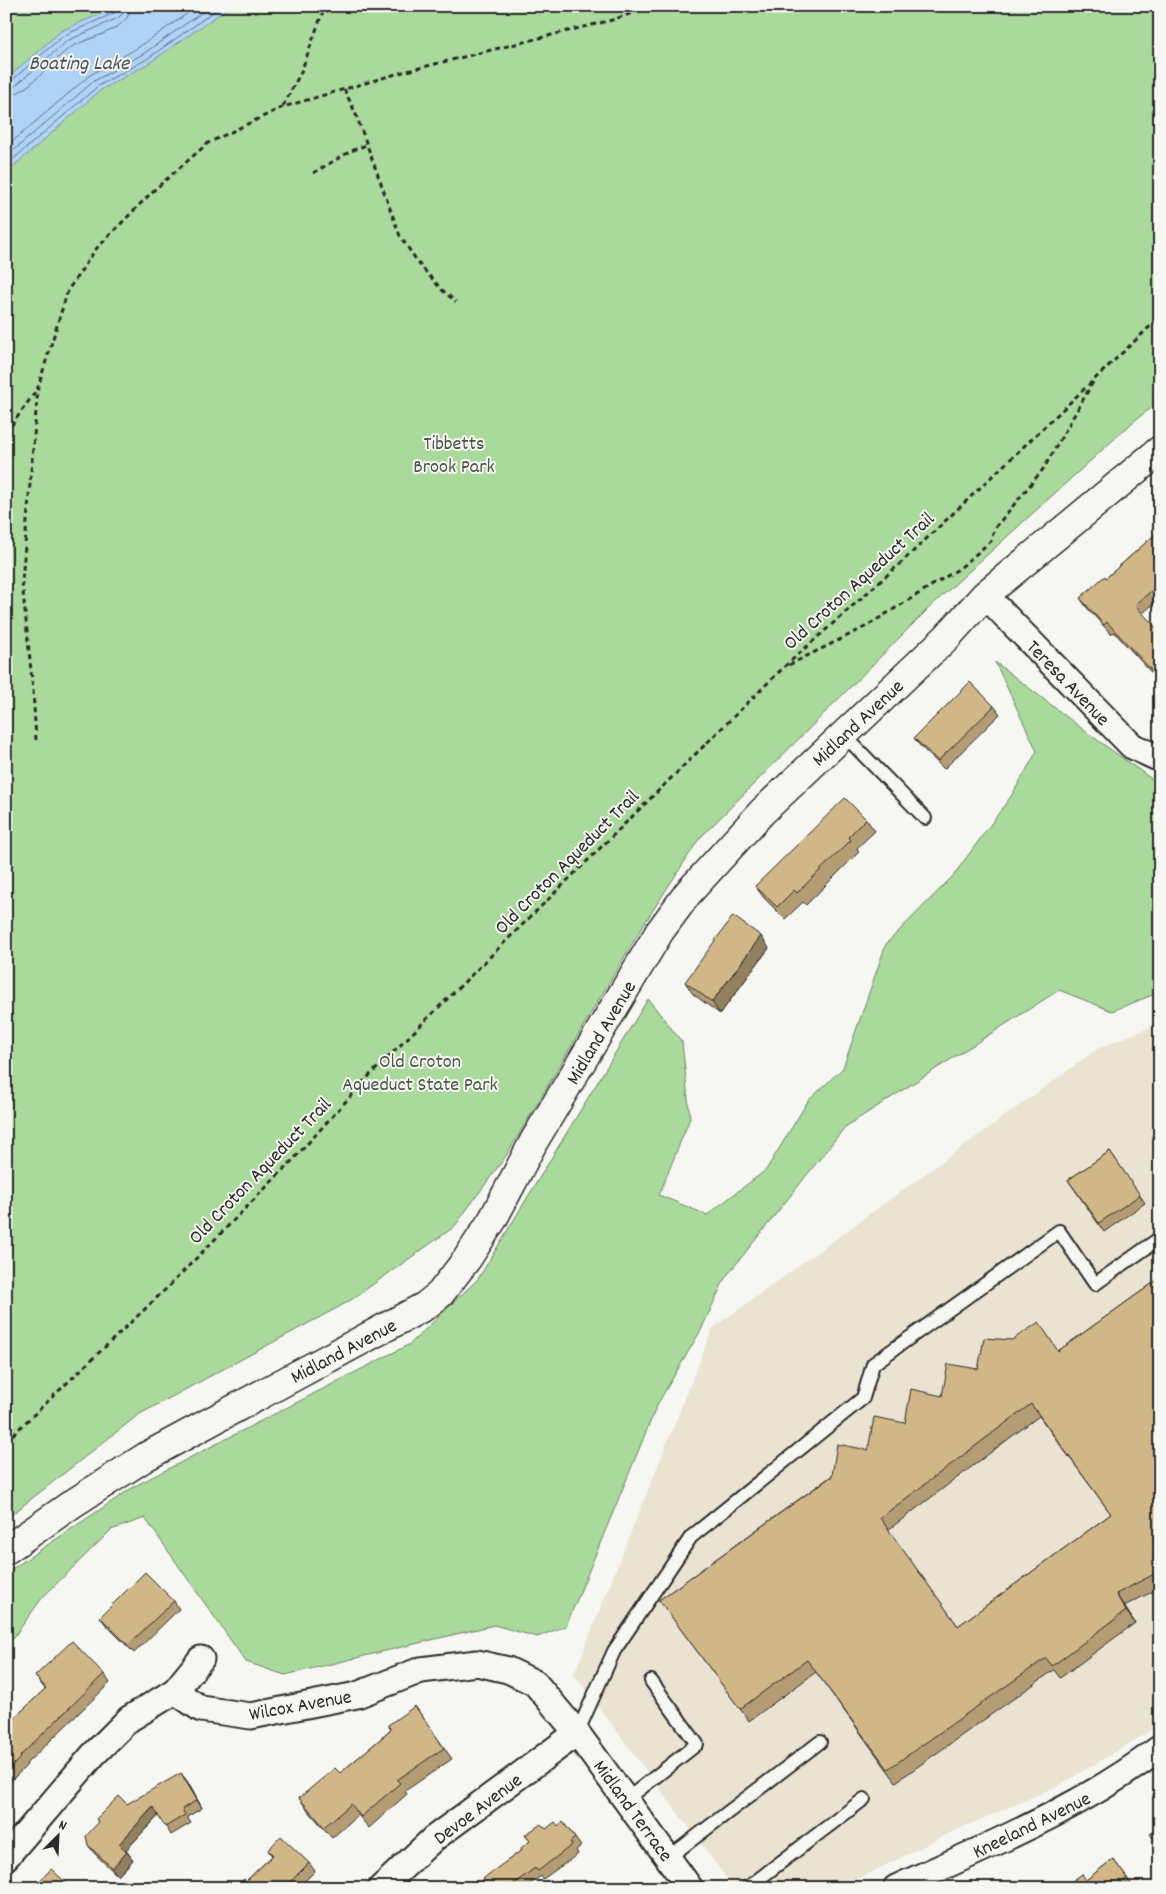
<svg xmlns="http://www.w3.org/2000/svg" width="1166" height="1894" viewBox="0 0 1166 1894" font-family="Dekko,sans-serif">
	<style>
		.built { fill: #ebe3d2 }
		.green { fill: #a9da9b; stroke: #6a8263 }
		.water { fill: #afd2f7; stroke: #7a8fa5 }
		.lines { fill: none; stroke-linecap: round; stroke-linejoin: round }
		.shore { stroke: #606e7d; stroke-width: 1 }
		.service-casing { stroke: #2b2b2b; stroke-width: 16 }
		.minor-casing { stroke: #2b2b2b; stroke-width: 29 }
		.tertiary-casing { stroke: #2b2b2b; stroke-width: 31 }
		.path { stroke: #2b2b2b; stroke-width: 3; stroke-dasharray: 5 4; stroke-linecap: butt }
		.service { stroke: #f6f6f2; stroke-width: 12 }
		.minor { stroke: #f6f6f2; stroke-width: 25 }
		.tertiary { stroke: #f6f6f2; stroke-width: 28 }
		.wall { fill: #b49d74; stroke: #2b2b2b; fill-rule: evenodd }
		.shaded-wall { fill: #92805e; stroke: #2b2b2b }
		.building { fill: #d1b787; stroke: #2b2b2b; fill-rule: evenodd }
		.labels { text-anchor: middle; stroke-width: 4; stroke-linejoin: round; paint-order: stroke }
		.park-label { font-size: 20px; fill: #4a5747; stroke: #f6f6f2 }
		.street-label { font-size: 20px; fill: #2b2b2b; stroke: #f6f6f2 }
		.water-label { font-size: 21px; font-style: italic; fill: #4c555e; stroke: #f6f6f2 }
	</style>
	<rect width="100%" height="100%" fill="#f6f6f2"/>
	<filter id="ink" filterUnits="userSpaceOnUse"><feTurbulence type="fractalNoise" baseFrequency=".02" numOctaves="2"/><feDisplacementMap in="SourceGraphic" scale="10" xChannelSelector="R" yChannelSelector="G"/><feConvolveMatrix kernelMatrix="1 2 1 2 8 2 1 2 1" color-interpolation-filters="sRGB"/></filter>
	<g filter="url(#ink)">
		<!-- built -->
		<polygon class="built" points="1160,1023 1160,1722 1147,1733 1060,1785 952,1832 840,1888 734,1888 574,1674 713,1328 1097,1049"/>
		<!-- green -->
		<g class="green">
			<polygon points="6,6 1160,6 1160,401 1134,421 931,606 699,839 644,924 506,1156 454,1227 348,1302 138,1415 6,1519"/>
			<polygon points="995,662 1089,734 1160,785 1160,992 1112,1011 1059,990 845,1127 725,1278 701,1330 658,1403 566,1626 537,1637 494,1625 285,1675 246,1662 145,1518 111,1530 42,1598 6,1648 6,1573 135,1486 410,1344 478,1279 648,999 682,1042 690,1118 659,1195 707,1215 766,1170 808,1101 843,1068 886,944 953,876 1012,795 1037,751"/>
		</g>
		<!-- water -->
		<polygon class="water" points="118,6 231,6 149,63 101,90 15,165 6,176 6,79 61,31"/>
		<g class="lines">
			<!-- shore -->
			<g class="shore">
				<polyline points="6,82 11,81 63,36 114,13 117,6"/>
				<polyline points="6,89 15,86 67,41 118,18 123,13 124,6"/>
				<path d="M6,96c20,0 47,-37 64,-48 18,-12 60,-16 61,-42"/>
				<polyline points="6,147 90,75 139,47 198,6"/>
				<polyline points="6,157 94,81 143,54 211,6"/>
				<polyline points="6,168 11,161 98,86 147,59 222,6"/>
			</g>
			<defs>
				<g id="service">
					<polyline points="844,735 925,818"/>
					<polyline points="577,1733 614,1651 691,1537 863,1398 873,1364 1059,1231 1095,1284 1160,1238"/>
					<polyline points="626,1800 697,1744 651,1681"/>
					<polyline points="668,1858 820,1742"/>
					<polyline points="747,1888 864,1799"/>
				</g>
				<g id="minor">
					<polyline points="985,595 1132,746 1160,759"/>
					<polyline points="175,1691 201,1659"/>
					<polyline points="6,1857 93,1755 129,1719 175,1691 201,1709 251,1716 357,1695 421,1670 477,1663 508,1670 535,1683 577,1733 690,1888"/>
					<polyline points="381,1888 433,1839 577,1733"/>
					<path d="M896,1888c91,-42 184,-79 264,-140"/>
				</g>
				<polyline id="tertiary" points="6,1550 72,1504 147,1456 425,1306 440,1294 467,1259 493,1219 534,1141 660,931 688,893 762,812 947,637 985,595 1160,450"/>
			</defs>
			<!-- service casing -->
			<use href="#service" class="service-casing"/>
			<!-- minor casing -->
			<use href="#minor" class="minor-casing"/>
			<!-- tertiary casing -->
			<use href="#tertiary" class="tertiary-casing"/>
			<!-- path -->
			<g class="path">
				<polyline points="344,89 355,112 400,236 419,264 441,289 456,302"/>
				<polyline points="283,106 301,72 325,6"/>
				<polyline points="313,173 351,151 366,145"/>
				<polyline points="6,433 38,388"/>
				<polyline points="789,665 865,627 960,568 991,541 994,529 1044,468 1093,382"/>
				<polyline points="36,740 33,690 22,582 38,387 68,290 96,249 153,191 208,143 283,107 403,72 612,20 653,6"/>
				<polyline points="6,1441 167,1288 290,1163 367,1078 723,727 784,667 903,561 1160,317"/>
			</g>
			<!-- service -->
			<use href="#service" class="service"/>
			<!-- minor -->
			<use href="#minor" class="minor"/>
			<!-- tertiary -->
			<use href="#tertiary" class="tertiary"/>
		</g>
		<!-- wall -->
		<g class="wall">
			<polygon points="1160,530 1160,598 1142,614 1160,632 1160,680 1159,681 1114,632 1111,634 1087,608 1080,598 1106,578"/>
			<polygon points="994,706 1000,714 944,769 920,746 914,738"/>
			<polygon points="866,819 875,831 857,848 859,852 806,905 803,902 785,919 764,898 755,886"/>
			<polygon points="769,948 720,1014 693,994 685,982"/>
			<polygon points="1110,1151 1145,1203 1104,1232 1068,1180"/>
			<path d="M1160,1278v310l-36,18 11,17 -75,55 -6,-8 -158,112 -80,-110 -67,49 -90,-121 246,-177 73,-54 80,-18zM1039,1416l72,98 -153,112 -70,-96z"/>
			<polygon points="174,1601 179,1609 134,1653 106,1625 100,1617"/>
			<polygon points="104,1674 110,1683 26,1764 27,1765 6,1786 6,1726 45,1689 35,1676"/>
			<polygon points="415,1706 452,1759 405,1791 407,1794 369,1828 358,1815 332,1838 307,1809 299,1798 340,1773 391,1730"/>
			<polygon points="187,1781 202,1808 187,1817 191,1823 171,1835 159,1815 126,1850 133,1860 118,1876 94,1853 88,1845 99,1823 96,1819 127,1804"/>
			<polygon points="563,1822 581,1846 576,1850 578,1854 543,1879 541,1876 525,1888 472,1888 522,1850 530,1841 525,1835 558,1826"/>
			<polygon points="268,1850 309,1863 315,1871 298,1888 235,1888 246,1881 272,1856"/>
			<polygon points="1113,1859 1133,1886 1131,1888 1063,1888 1086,1880"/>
		</g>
		<!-- shaded-wall -->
		<g class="shaded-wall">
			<polygon points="761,936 769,948 720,1014 712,1002"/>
			<polygon points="1116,1594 1124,1606 1135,1623 1126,1611"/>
			<polygon points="181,1773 187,1781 202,1808 197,1800"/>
			<polygon points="153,1807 159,1815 124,1852 119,1844"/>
			<polygon points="127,1852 133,1860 118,1876 112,1868"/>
		</g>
		<!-- building -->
		<g class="building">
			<polygon points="1160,530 1160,583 1135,605 1160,632 1160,664 1152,671 1107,622 1104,625 1080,598 1105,576 1106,578"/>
			<polygon points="970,682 994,706 938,761 914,738"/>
			<polygon points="845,798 866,819 848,837 851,840 797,893 794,890 777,907 755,886"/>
			<polygon points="733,916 761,936 712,1002 685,982"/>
			<polygon points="1110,1151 1140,1195 1099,1223 1068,1180"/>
			<path d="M1160,1278v293l-44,23 10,17 -74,55 -6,-8 -158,111 -81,-109 -67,49 -81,-109 173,-124 5,-32 31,6 6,-33 31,6 6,-34 31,7 6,-32 30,5 6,-31 28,2 27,-18 19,29zM1031,1404l80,110 -153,112 -78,-108z"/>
			<polygon points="145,1572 174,1601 128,1645 100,1617"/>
			<polygon points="72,1641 104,1674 20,1756 21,1757 6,1772 6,1726 46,1688 35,1676"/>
			<polygon points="415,1706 444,1748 397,1780 400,1783 361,1817 351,1804 324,1827 299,1798 335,1768 340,1773 391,1730 388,1725"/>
			<polygon points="181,1773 197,1800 182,1809 185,1815 165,1827 153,1807 119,1844 127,1852 112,1868 88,1845 86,1836 99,1822 96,1819 119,1796 127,1804"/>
			<polygon points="555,1822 558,1826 563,1822 575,1838 570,1842 572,1845 538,1871 535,1868 508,1888 472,1888 489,1874 522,1850 521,1848 530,1841 525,1835 541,1824 546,1829"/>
			<polygon points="1160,1827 1160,1848 1150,1834"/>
			<polygon points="281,1836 309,1863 284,1888 235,1888 244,1879 246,1881 273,1855 268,1850"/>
			<polygon points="1113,1859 1127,1878 1114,1888 1063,1888 1082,1874 1086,1880"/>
			<polygon points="51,1869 72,1888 33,1888"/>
			<polygon points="222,1885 225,1888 219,1888"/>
		</g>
	</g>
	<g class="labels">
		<!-- park labels -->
		<g class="park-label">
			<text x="454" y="449">Tibbetts<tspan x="454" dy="23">Brook Park</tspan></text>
			<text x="420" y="1067">Old Croton<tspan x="420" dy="23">Aqueduct State Park</tspan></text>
		</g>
		<!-- street labels -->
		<g class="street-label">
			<text transform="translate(858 580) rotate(-42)" y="7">Old Croton Aqueduct Trail</text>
			<text transform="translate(1069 682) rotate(46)" y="7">Teresa Avenue</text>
			<text transform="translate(857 722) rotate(-43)" y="7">Midland Avenue</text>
			<text transform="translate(566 861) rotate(-45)" y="7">Old Croton Aqueduct Trail</text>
			<text transform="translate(600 1032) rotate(-59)" y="7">Midland Avenue</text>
			<text transform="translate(259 1170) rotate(-46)" y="7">Old Croton Aqueduct Trail</text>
			<text transform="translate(343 1350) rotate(-28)" y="7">Midland Avenue</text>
			<text transform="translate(300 1704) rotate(-10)" y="7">Wilcox Avenue</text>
			<text transform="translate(477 1808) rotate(-37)" y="7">Devoe Avenue</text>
			<text transform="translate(634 1810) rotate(54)" y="7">Midland Terrace</text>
			<text transform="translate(1031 1824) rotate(-26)" y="7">Kneeland Avenue</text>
		</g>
		<!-- water labels -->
		<g class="water-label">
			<text x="79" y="69">Boating Lake</text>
		</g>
	</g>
	<!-- margin -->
	<rect width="1166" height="1894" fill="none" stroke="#f6f6f2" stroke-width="25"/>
	<rect x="12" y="12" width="1141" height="1869" fill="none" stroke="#2b2b2b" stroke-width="2" filter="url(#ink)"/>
	<!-- north arrow -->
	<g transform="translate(58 1836) rotate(24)" stroke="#f6f6f2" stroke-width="4" paint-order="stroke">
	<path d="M0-4L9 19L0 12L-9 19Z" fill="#2b2b2b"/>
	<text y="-8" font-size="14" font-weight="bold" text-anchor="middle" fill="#2b2b2b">N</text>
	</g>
</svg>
